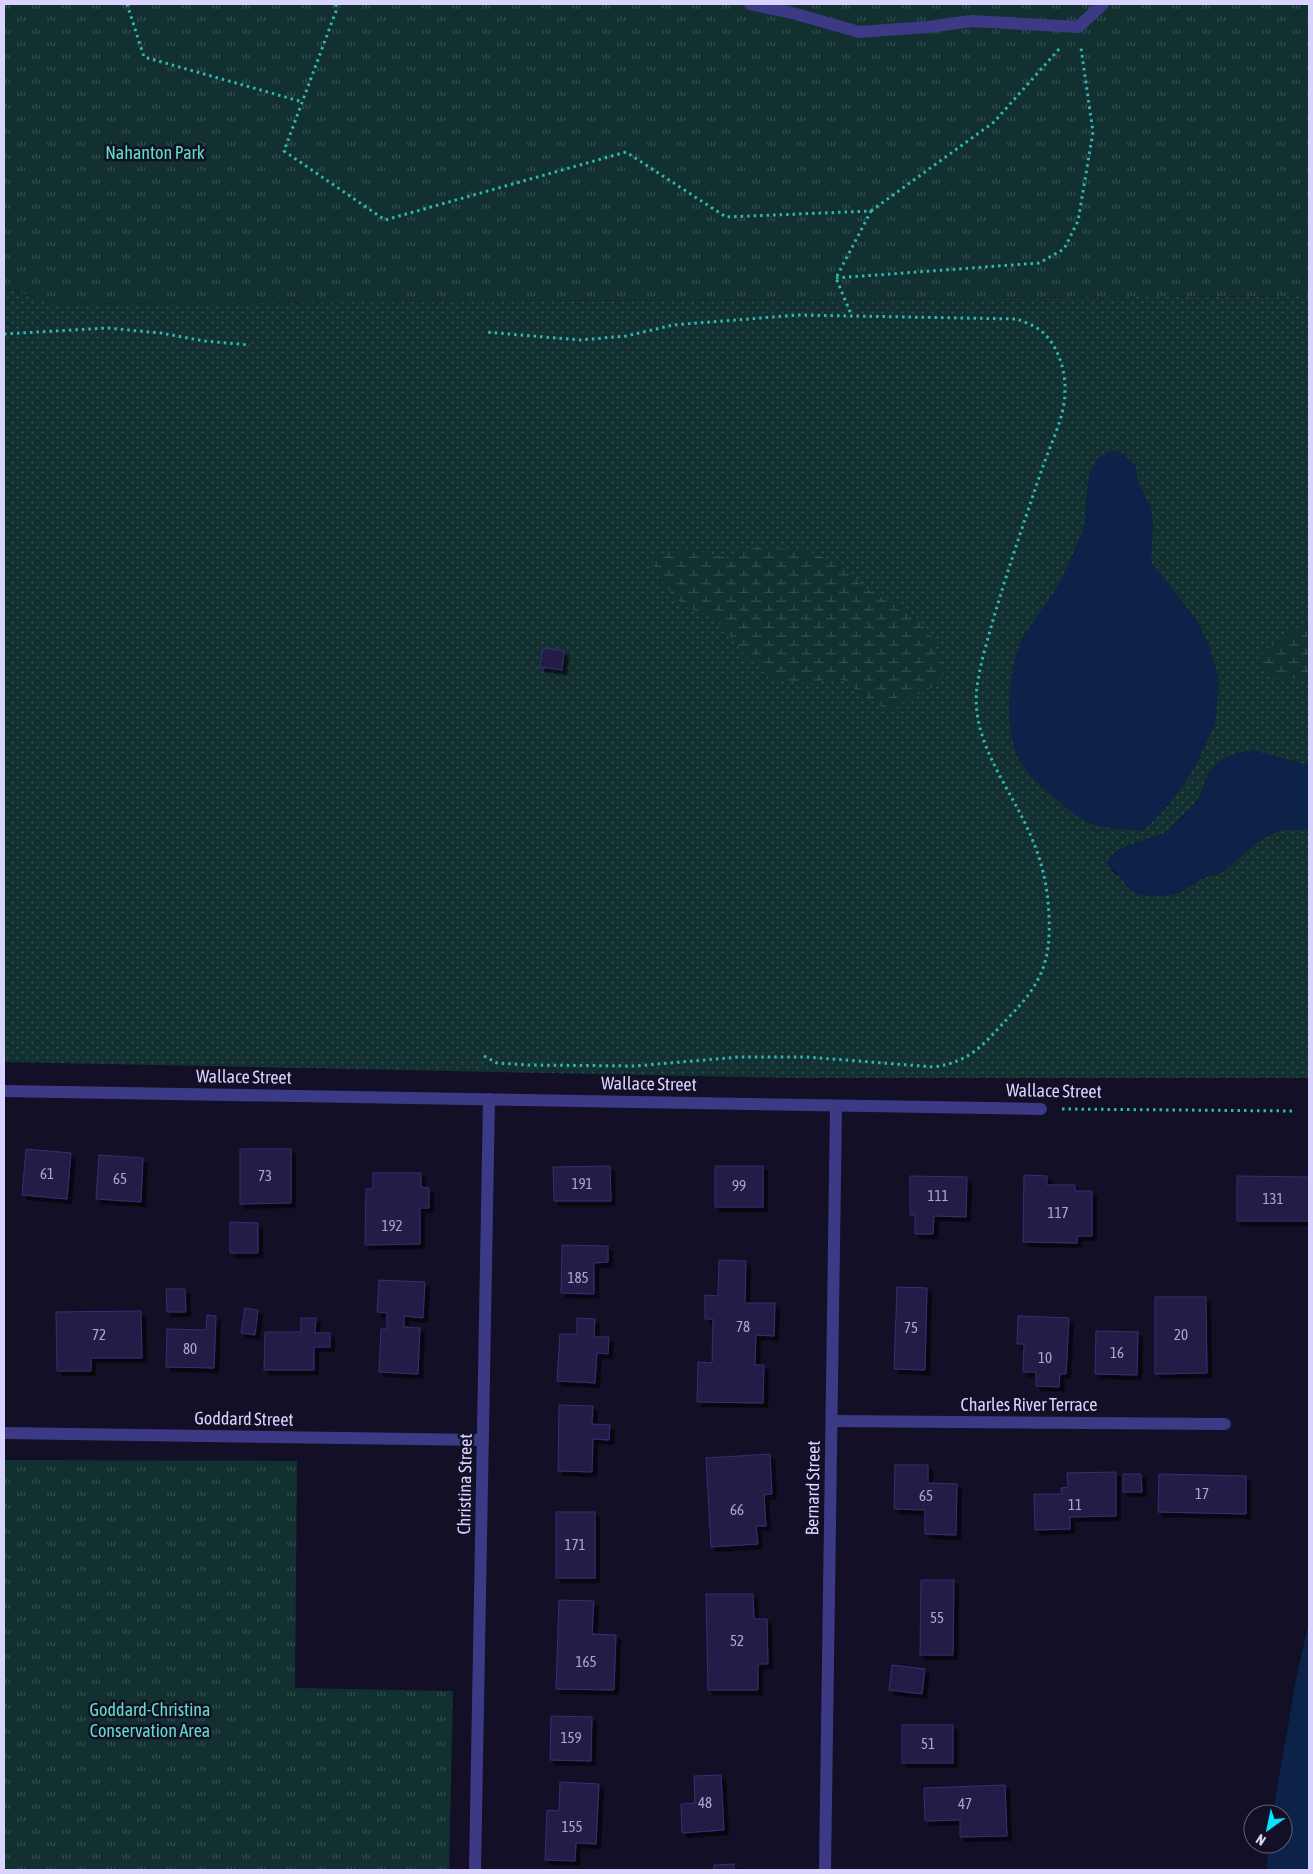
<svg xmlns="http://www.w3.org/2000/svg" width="1313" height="1874" viewBox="0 0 1313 1874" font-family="'Asap Condensed',sans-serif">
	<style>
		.grass { fill: url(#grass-dots) }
		.wetland { fill: url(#wetland-marsh) }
		.park { fill: url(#park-tufts) }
		.water { fill: #0c2248 }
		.building { fill: #241b47; stroke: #3b2d73; filter: url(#shadow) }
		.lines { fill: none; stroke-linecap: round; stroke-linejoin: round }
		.path { stroke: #2fb8b0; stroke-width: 3; stroke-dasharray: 2.5 4; stroke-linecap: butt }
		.lane { stroke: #3d3a85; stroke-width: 12 }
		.street { stroke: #3d3a85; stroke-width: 12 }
		.labels { text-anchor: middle; stroke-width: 5; stroke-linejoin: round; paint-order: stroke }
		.number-label { font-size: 15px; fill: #aca6d1 }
		.park-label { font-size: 18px; fill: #5fe0c0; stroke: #130f26 }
		.street-label { font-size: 18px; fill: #d9d4ff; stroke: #130f26 }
	</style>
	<defs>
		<pattern id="grass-dots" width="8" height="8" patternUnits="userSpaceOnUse" patternTransform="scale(1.25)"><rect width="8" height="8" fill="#12302f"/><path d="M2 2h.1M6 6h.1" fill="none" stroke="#344d4e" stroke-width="1.8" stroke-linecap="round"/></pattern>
		<pattern id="wetland-marsh" width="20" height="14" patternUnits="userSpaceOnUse" patternTransform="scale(1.25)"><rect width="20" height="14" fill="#12302f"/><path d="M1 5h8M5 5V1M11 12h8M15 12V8" fill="none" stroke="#344d4e"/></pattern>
		<pattern id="park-tufts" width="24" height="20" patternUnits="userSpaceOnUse" patternTransform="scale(1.25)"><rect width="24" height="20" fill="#12302f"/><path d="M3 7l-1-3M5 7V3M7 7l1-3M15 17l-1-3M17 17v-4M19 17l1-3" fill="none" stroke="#344d4e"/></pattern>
		<filter id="shadow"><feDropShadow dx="4.5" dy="4.5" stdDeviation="0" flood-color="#0009"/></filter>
	</defs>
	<rect width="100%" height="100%" fill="#130f26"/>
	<!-- grass -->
	<polygon class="grass" points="4,287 55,304 1309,296 1309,766 1293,761 1210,771 1201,794 1194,805 1167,831 1160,836 1146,839 1111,871 1120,876 1128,888 1181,892 1202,878 1223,872 1258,841 1280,830 1309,829 1309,1078 791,1078 4,1062"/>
	<!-- wetland -->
	<g class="wetland">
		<path d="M745,548c33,0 68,-1 96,19 11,7 21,19 32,26 8,5 17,8 25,12 29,15 37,35 46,65l-7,14 -15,9 -13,4 -13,11h-12l-44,-29h-12l-19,5 -31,-5 -30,-20 -23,-31 -16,-12 -22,-9 -15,-12 -13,-17 -7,-16 5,-8 34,-5 41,10z"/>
		<polygon points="1309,617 1309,679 1281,679 1263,672 1259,664 1263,651 1297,629"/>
	</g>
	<!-- park -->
	<g class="park">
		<polygon points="4,4 1309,4 1309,296 55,304 4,287"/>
		<polygon points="4,1460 297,1461 295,1688 453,1691 449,1870 4,1870"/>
	</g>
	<!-- water -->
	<g class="water">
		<path d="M1113,451l9,2 13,12 4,19 12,24 2,18 -2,36 47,60 12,27 9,31 -4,44 -23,48 -24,34 -25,25c-19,-2 -39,-2 -56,-9 -10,-5 -17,-12 -25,-18 -16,-13 -34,-27 -44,-47 -14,-29 -10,-86 3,-115 8,-17 21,-31 31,-47 12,-19 21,-41 30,-62 10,-27 -5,-73 31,-82z"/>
		<path d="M1254,750l55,16v63l-29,1 -22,11 -35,31 -21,6 -21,14 -16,4 -26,-1 -11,-7 -8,-12 -14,-11c8,-24 44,-21 62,-35 10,-8 28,-25 34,-37 3,-6 4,-15 8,-21 9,-15 28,-20 44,-22z"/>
		<polygon points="1309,1621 1309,1870 1267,1870 1268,1844 1283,1844 1283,1814 1273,1814 1296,1679"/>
	</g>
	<!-- building -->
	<g class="building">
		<polygon points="543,648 564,651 562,670 540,667"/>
		<polygon points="26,1149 71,1153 67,1199 22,1195"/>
		<polygon points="240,1149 291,1149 291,1203 240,1204"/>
		<polygon points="99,1155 143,1158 141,1202 96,1199"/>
		<polygon points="610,1166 611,1201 554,1201 553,1167"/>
		<rect x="715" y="1166" width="48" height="41"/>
		<polygon points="373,1173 421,1173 421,1187 429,1188 429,1208 420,1208 420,1244 365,1245 366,1189 373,1189"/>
		<polygon points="1024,1175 1047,1176 1047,1185 1075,1185 1075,1191 1092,1191 1092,1236 1077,1236 1077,1243 1023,1242"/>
		<polygon points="910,1176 967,1177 966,1217 934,1216 933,1234 915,1234 915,1215 910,1215"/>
		<polygon points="1237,1176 1309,1177 1309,1221 1237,1221"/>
		<polygon points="230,1222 258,1223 258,1253 230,1253"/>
		<polygon points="562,1245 608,1246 608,1262 594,1263 594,1294 561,1293"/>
		<polygon points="719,1260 746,1261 745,1303 775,1303 774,1336 756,1335 755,1365 764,1365 763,1403 697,1402 698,1362 712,1363 713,1319 705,1319 705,1295 718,1296"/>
		<polygon points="379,1280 425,1282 423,1318 404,1316 404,1327 420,1328 418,1374 379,1372 381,1329 387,1329 387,1313 377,1312"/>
		<polygon points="897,1287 927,1288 925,1370 894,1369"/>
		<polygon points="166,1289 185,1289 186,1312 167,1312"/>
		<polygon points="1155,1297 1206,1297 1207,1373 1155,1374"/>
		<polygon points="245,1308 258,1310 255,1335 241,1333"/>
		<polygon points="141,1311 142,1358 91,1358 91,1371 57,1371 56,1312"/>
		<polygon points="207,1315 216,1316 214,1368 166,1367 167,1329 206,1330"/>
		<polygon points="1018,1316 1069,1318 1066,1374 1060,1374 1059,1387 1036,1386 1036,1372 1023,1372 1024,1344 1017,1344"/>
		<polygon points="301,1318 316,1318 315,1333 330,1333 330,1347 314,1347 314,1370 264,1370 265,1332 301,1332"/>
		<polygon points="577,1318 595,1319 594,1337 609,1337 608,1354 597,1353 595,1383 557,1381 560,1334 577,1334"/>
		<polygon points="1096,1331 1138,1332 1137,1375 1095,1374"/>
		<polygon points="559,1405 593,1406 592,1424 610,1425 609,1440 593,1439 592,1472 558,1471"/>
		<polygon points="770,1454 772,1494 764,1495 766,1526 756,1526 758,1544 711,1547 706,1458"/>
		<polygon points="895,1465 928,1465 928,1483 957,1484 956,1535 925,1534 925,1510 894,1509"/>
		<polygon points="1116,1472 1116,1516 1070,1517 1070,1529 1035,1530 1034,1494 1062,1494 1061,1488 1068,1487 1067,1473"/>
		<polygon points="1123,1474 1141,1474 1142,1492 1123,1492"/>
		<polygon points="1159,1474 1246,1476 1246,1514 1158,1512"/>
		<rect x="556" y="1512" width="39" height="66"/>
		<polygon points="921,1580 954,1580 953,1655 920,1655"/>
		<polygon points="706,1594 753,1594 754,1619 767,1619 768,1664 758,1664 758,1690 708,1690"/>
		<polygon points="559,1600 594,1601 592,1634 616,1635 614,1690 556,1689"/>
		<polygon points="892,1665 925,1669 922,1694 889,1690"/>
		<polygon points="551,1716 592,1717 591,1761 550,1760"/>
		<rect x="902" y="1725" width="51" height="38"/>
		<polygon points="721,1775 724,1830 682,1833 681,1804 695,1803 694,1776"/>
		<polygon points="560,1782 599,1784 596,1844 576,1843 575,1861 545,1860 547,1810 559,1811"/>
		<polygon points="1005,1785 1007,1836 960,1837 960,1820 925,1821 924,1788"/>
		<polygon points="734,1864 734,1870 714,1870 714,1865"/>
	</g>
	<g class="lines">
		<!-- path -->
		<g class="path">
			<polyline points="127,4 144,57 303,102"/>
			<polyline points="336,4 336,11 284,151 385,220 626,152 726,217 871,211 836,278 851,314"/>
			<polyline points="871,211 994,122 1060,48"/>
			<polyline points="836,278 1039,263 1064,249 1078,221 1093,132 1081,48"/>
			<polyline points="4,334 107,328 161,333 204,341 250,345"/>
			<path d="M484,1056l13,7 32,2 106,1 104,-9h67l128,10c39,-6 50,-24 76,-51 31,-32 41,-55 39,-99 -1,-30 -7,-56 -19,-83 -20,-47 -60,-93 -53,-147 3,-23 10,-45 16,-67 15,-51 32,-101 49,-151 8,-24 23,-52 23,-78 1,-21 -8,-48 -25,-61 -7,-5 -16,-8 -23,-11l-219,-4 -125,10 -47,11 -46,4 -95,-8"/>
			<polyline points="1062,1109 1294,1111"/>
		</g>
		<!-- lane -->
		<polyline class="lane" points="750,4 796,14 859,32 928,27 972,21 1078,27 1103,4"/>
		<!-- street -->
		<g class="street">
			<polyline points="4,1091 1041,1109"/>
			<polyline points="832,1421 1225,1424"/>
			<polyline points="4,1433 483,1440"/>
			<polyline points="475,1870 489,1099"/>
			<polyline points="825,1870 836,1106"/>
		</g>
	</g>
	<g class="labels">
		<!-- number labels -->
		<g class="number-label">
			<text x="47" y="1179">61</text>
			<text x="265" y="1181">73</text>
			<text x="120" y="1184">65</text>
			<text x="582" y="1189">191</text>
			<text x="739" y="1191">99</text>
			<text x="938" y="1201">111</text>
			<text x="1273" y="1204">131</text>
			<text x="1058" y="1218">117</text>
			<text x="392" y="1231">192</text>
			<text x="578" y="1283">185</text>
			<text x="743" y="1332">78</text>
			<text x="911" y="1333">75</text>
			<text x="99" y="1340">72</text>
			<text x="1181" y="1340">20</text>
			<text x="190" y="1354">80</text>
			<text x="1117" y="1358">16</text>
			<text x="1045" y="1363">10</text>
			<text x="1202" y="1499">17</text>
			<text x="926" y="1501">65</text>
			<text x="1075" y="1510">11</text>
			<text x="737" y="1515">66</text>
			<text x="575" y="1550">171</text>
			<text x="937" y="1623">55</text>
			<text x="737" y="1646">52</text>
			<text x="586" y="1667">165</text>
			<text x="571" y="1743">159</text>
			<text x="928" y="1749">51</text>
			<text x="705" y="1808">48</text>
			<text x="965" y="1809">47</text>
			<text x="572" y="1832">155</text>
		</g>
		<!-- park labels -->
		<g class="park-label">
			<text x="155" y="159">Nahanton Park</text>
			<text x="150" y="1716">Goddard-Christina<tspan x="150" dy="21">Conservation Area</tspan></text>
		</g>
		<!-- street labels -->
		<g class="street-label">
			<text transform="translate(244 1077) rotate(1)" y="6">Wallace Street</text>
			<text transform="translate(649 1084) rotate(1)" y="6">Wallace Street</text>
			<text transform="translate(1054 1091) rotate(1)" y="6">Wallace Street</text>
			<text x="1029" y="1411">Charles River Terrace</text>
			<text transform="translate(244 1419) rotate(1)" y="6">Goddard Street</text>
			<text transform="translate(465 1484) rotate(-89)" y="6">Christina Street</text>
			<text transform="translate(813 1488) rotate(-89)" y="6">Bernard Street</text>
		</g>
	</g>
	<!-- border -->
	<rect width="1313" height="1874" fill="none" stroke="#d9d4ff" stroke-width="10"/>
	<!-- north arrow -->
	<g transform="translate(1268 1829) rotate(213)"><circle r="24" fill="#130f26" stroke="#625e7d"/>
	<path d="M0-4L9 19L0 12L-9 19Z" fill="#00e5ff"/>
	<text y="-8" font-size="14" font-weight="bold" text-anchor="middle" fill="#d9d4ff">N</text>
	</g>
</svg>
